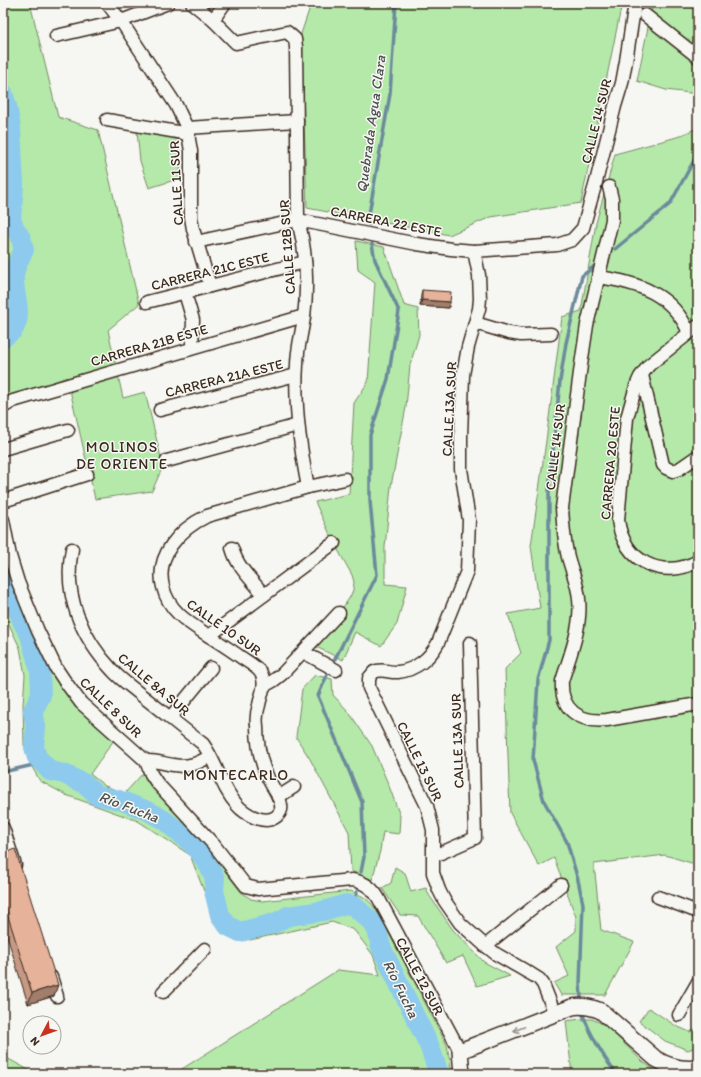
<svg xmlns="http://www.w3.org/2000/svg" width="701" height="1077" viewBox="0 0 701 1077" font-family="Itim,sans-serif">
	<style>
		.green { fill: #b4e9aa; stroke: #788a64 }
		.lines { fill: none; stroke-linecap: round; stroke-linejoin: round }
		.stream { stroke: #6c8a9b; stroke-width: 3.5 }
		.river { stroke: #8dcaee; stroke-width: 20 }
		.minor-casing { stroke: #3b2a1e; stroke-width: 15 }
		.major-casing { stroke: #3b2a1e; stroke-width: 18 }
		.minor { stroke: #f6f6f2; stroke-width: 12 }
		.major { stroke: #f6f6f2; stroke-width: 15 }
		.wall { fill: #c69984; stroke: #3b2a1e }
		.shaded-wall { fill: #a17d6c; stroke: #3b2a1e }
		.building { fill: #e6b29a; stroke: #3b2a1e }
		.oneway { stroke: #989088 }
		.labels { text-anchor: middle; stroke-width: 3; stroke-linejoin: round; paint-order: stroke }
		.street-label { font-size: 14px; fill: #3b2a1e; stroke: #f6f6f2 }
		.water-label { font-size: 15px; font-style: italic; fill: #505252; stroke: #f6f6f2 }
		.neighbourhood-label { font-size: 15px; letter-spacing: 1px; fill: #3b2a1e; stroke: #f6f6f2 }
	</style>
	<rect width="100%" height="100%" fill="#f6f6f2"/>
	<filter id="ink" filterUnits="userSpaceOnUse"><feTurbulence type="fractalNoise" baseFrequency=".025" numOctaves="2"/><feDisplacementMap in="SourceGraphic" scale="8" xChannelSelector="R" yChannelSelector="G"/><feConvolveMatrix kernelMatrix="1 2 1 2 8 2 1 2 1" color-interpolation-filters="sRGB"/></filter>
	<g filter="url(#ink)">
		<!-- green -->
		<g class="green">
			<polygon points="3,3 30,3 58,117 98,130 139,304 108,330 123,398 145,392 163,466 152,491 95,499 67,377 3,402"/>
			<polygon points="310,3 622,3 581,203 491,217 449,235 307,208 301,34 309,10"/>
			<polygon points="653,3 698,3 698,94 666,90 637,81"/>
			<polygon points="698,122 698,865 665,855 594,864 601,930 634,942 605,995 561,995 554,983 569,976 556,947 576,931 576,917 554,858 539,866 510,813 505,669 521,653 508,614 540,608 531,546 546,441 562,317 581,311 596,223 615,154 677,137 695,129"/>
			<polygon points="137,131 178,138 181,178 149,188 140,161"/>
			<polygon points="356,241 384,247 404,305 418,309 419,335 410,365 406,407 391,486 385,547 385,584 407,586 397,624 381,646 355,632 343,660 310,644 339,613 350,597 353,590 354,582 352,575 334,543 315,502 349,494 354,403 368,382 375,282 358,270"/>
			<path d="M3,556l45,113 32,40 34,31 -24,34 15,12 20,7 19,-21 24,33 38,41 35,46 10,7 11,2 89,-10c18,7 21,12 31,29l65,125 5,29h-278l164,-104 42,5 -7,-20 -19,-25 -22,-8 -82,18 -28,-9 -13,-27 -19,-49 -52,-34 -72,-26 -26,-14 -12,-21 -4,-15 -1,-40 2,-30 -5,-27 -14,-30 -3,1z"/>
			<polygon points="315,675 332,679 333,695 348,711 372,746 389,786 400,816 399,834 383,832 380,851 372,880 351,871 349,832 310,759 296,737 302,689"/>
			<polygon points="395,867 405,873 411,892 426,888 429,895 453,930 484,962 510,976 477,986 463,956 446,963 418,916 400,915 382,888 391,883"/>
			<polygon points="649,1008 676,1026 690,1032 698,1028 698,1046 688,1050 665,1041 639,1021"/>
			<polygon points="581,1019 592,1019 605,1025 642,1061 660,1074 572,1074 566,1021"/>
			<polygon points="3,1056 36,1074 3,1074"/>
		</g>
		<g class="lines">
			<!-- stream -->
			<g class="stream">
				<polyline points="369,224 368,220 390,94 396,3"/>
				<polyline points="615,249 670,204 698,153"/>
				<polyline points="335,659 377,575 370,501 370,435 388,379 399,311 375,260 372,244"/>
				<polyline points="327,675 318,696 362,802 364,857 361,872"/>
				<polyline points="3,772 42,763"/>
				<polyline points="354,906 357,891"/>
				<polyline points="581,998 580,983 583,904 578,880 567,842 544,801 533,760 538,680 549,640 549,490 560,381 566,343 582,276 596,265"/>
				<path d="M583,1015c8,21 20,41 33,59"/>
			</g>
			<!-- river -->
			<g class="river">
				<path d="M3,93l4,13 4,22 3,57 -3,34 3,8 7,11 3,12c-4,8 -10,17 -10,27 -1,17 10,37 -1,53 -3,3 -7,5 -10,8"/>
				<polyline points="3,577 9,587 23,623 30,635 40,671 41,695 33,711 36,728 34,747 37,757 50,771 64,774 85,784 96,795 119,800 148,811 164,820 189,841 198,850 209,866 215,879 214,891 220,915 228,926 240,932 275,923 288,916 323,911 346,904 354,906 372,922 377,930 381,947 429,1045 439,1074"/>
			</g>
			<defs>
				<g id="minor">
					<polyline points="107,3 121,21 176,105 187,128 191,151 191,217 193,229 210,286"/>
					<path d="M192,3l21,17 23,23 51,-11 8,7 1,8 2,173c8,30 10,65 6,97 -2,16 -7,32 -7,48 -3,41 3,82 11,122"/>
					<polyline points="645,15 698,57"/>
					<polyline points="213,20 225,3"/>
					<polyline points="56,36 121,21 168,3"/>
					<polyline points="107,120 189,134"/>
					<polyline points="187,128 297,121"/>
					<path d="M609,187l3,12v21l-25,105 -6,40 -19,143c1,17 2,33 6,49 4,15 10,28 11,42 3,28 -9,56 -17,82 -2,29 18,42 45,39l91,-16"/>
					<polyline points="196,242 298,220 417,244 451,249 474,251 557,245 572,240 583,228 596,182 615,106 622,83 626,61 635,3"/>
					<path d="M474,251l5,24 1,24 -1,10 -11,38 -5,28 -2,62v32l8,51 -2,51 -29,72c-8,15 -22,27 -40,29 -8,1 -16,-4 -24,0l-5,6v10l58,118 6,24v43l6,17 5,10 16,23 21,19 15,12 35,20 8,5 4,5 12,30"/>
					<path d="M598,277c39,5 75,17 91,56"/>
					<polyline points="185,293 193,320 192,348"/>
					<polyline points="147,302 305,262"/>
					<polyline points="475,323 509,333 521,335 551,334"/>
					<path d="M698,326l-49,39 -9,12 -4,9 -9,32 -9,102c5,41 44,61 80,41"/>
					<polyline points="642,375 663,465 666,468 673,471 679,469 698,456"/>
					<polyline points="3,407 13,401 304,316"/>
					<polyline points="160,410 296,375"/>
					<polyline points="3,449 68,430"/>
					<polyline points="167,461 298,425"/>
					<polyline points="3,501 87,474"/>
					<path d="M3,520l7,36 8,26 20,49 18,37 8,12 17,23 65,58 5,13 6,9 57,62 32,41 12,3 94,-9c13,2 22,9 28,21l80,150"/>
					<path d="M232,548c5,19 20,32 32,47"/>
					<path d="M72,549c-9,46 9,88 41,122 8,9 19,16 28,24 21,16 41,33 62,49 14,19 18,43 34,61 8,9 28,21 40,11 3,-3 5,-7 4,-11 -1,-9 -9,-18 -13,-27 -8,-17 -11,-34 -11,-52 -1,-7 0,-15 2,-21 2,-11 8,-21 2,-32 -5,-7 -13,-11 -19,-15 -11,-8 -22,-15 -33,-22 -20,-13 -40,-24 -46,-49 -8,-32 17,-58 44,-71l101,-29 37,-8"/>
					<polyline points="209,636 334,543"/>
					<polyline points="303,652 336,670"/>
					<polyline points="264,686 273,681 282,674 339,613"/>
					<polyline points="170,718 211,668"/>
					<path d="M146,761c10,-1 18,3 28,4 14,3 25,-2 36,-9"/>
					<polyline points="278,797 294,787"/>
					<polyline points="3,828 15,865"/>
					<polyline points="434,856 475,838 470,643"/>
					<polyline points="658,897 698,912"/>
					<polyline points="485,946 561,885"/>
					<polyline points="51,977 57,996"/>
					<polyline points="163,992 205,949"/>
					<polyline points="679,1015 698,982"/>
				</g>
				<path id="major" d="M462,1074l-2,-23 112,-44c11,-2 19,0 29,4l55,48c13,8 26,11 42,9"/>
			</defs>
			<!-- minor casing -->
			<use href="#minor" class="minor-casing"/>
			<!-- major casing -->
			<use href="#major" class="major-casing"/>
			<!-- minor -->
			<use href="#minor" class="minor"/>
			<!-- major -->
			<use href="#major" class="major"/>
		</g>
		<!-- wall -->
		<g class="wall">
			<polygon points="422,290 450,302 449,308 420,306 421,295"/>
			<polygon points="3,853 54,996 28,1004 3,923"/>
		</g>
		<!-- shaded-wall -->
		<g class="shaded-wall">
			<polygon points="422,300 450,302 449,308 420,306"/>
			<polygon points="58,985 54,996 28,1004 32,993"/>
		</g>
		<!-- building -->
		<g class="building">
			<polygon points="422,290 451,292 450,302 422,300"/>
			<polygon points="15,849 58,985 32,993 3,900 3,853"/>
		</g>
		<!-- one-way arrows -->
		<defs><path id="oneway-shaft" d="M-6 0H5M1.5-3L5.5 0L1.5 3" fill="none" stroke-width="1.6" stroke-linecap="round" stroke-linejoin="round"/></defs>
		<use class="oneway" href="#oneway-shaft" transform="translate(519 1029) rotate(159)"/>
	</g>
	<g class="labels">
		<!-- street labels -->
		<g class="street-label">
			<text transform="translate(596 121) rotate(-76)" y="5">CALLE 14 SUR</text>
			<text transform="translate(176 183) rotate(-93)" y="5">CALLE 11 SUR</text>
			<text transform="translate(386 221) rotate(11)" y="5">CARRERA 22 ESTE</text>
			<text transform="translate(287 247) rotate(-94)" y="5">CALLE 12B SUR</text>
			<text transform="translate(210 271) rotate(-14)" y="5">CARRERA 21C ESTE</text>
			<text transform="translate(149 345) rotate(-16)" y="5">CARRERA 21B ESTE</text>
			<text transform="translate(224 378) rotate(-14)" y="5">CARRERA 21A ESTE</text>
			<text transform="translate(449 409) rotate(-87)" y="5">CALLE 13A SUR</text>
			<text transform="translate(555 447) rotate(-83)" y="5">CALLE 14 SUR</text>
			<text transform="translate(610 463) rotate(-85)" y="5">CARRERA 20 ESTE</text>
			<text transform="translate(224 627) rotate(35)" y="5">CALLE 10 SUR</text>
			<text transform="translate(154 684) rotate(40)" y="5">CALLE 8A SUR</text>
			<text transform="translate(111 707) rotate(44)" y="5">CALLE 8 SUR</text>
			<text transform="translate(457 741) rotate(-92)" y="5">CALLE 13A SUR</text>
			<text transform="translate(420 761) rotate(64)" y="5">CALLE 13 SUR</text>
			<text transform="translate(420 976) rotate(62)" y="5">CALLE 12 SUR</text>
		</g>
		<!-- water labels -->
		<g class="water-label">
			<text transform="translate(371 124) rotate(-82)" y="5">Quebrada Agua Clara</text>
			<text transform="translate(129 807) rotate(21)" y="5">Río Fucha</text>
			<text transform="translate(401 989) rotate(64)" y="5">Río Fucha</text>
		</g>
		<!-- neighbourhood labels -->
		<g class="neighbourhood-label">
			<text x="122" y="452">MOLINOS<tspan x="122" dy="17">DE ORIENTE</tspan></text>
			<text x="236" y="780">MONTECARLO</text>
		</g>
	</g>
	<!-- margin -->
	<rect width="701" height="1077" fill="none" stroke="#f6f6f2" stroke-width="16"/>
	<rect x="8" y="8" width="685" height="1061" fill="none" stroke="#3b2a1e" stroke-width="1.5" filter="url(#ink)"/>
	<!-- north arrow -->
	<g transform="translate(42 1035) rotate(229)"><circle r="19" fill="#f6f6f2" stroke="#aba49d"/>
	<path d="M0-3L7 15L0 10L-7 15Z" fill="#c8321e"/>
	<text y="-6" font-size="11" font-weight="bold" text-anchor="middle" fill="#3b2a1e">N</text>
	</g>
</svg>
